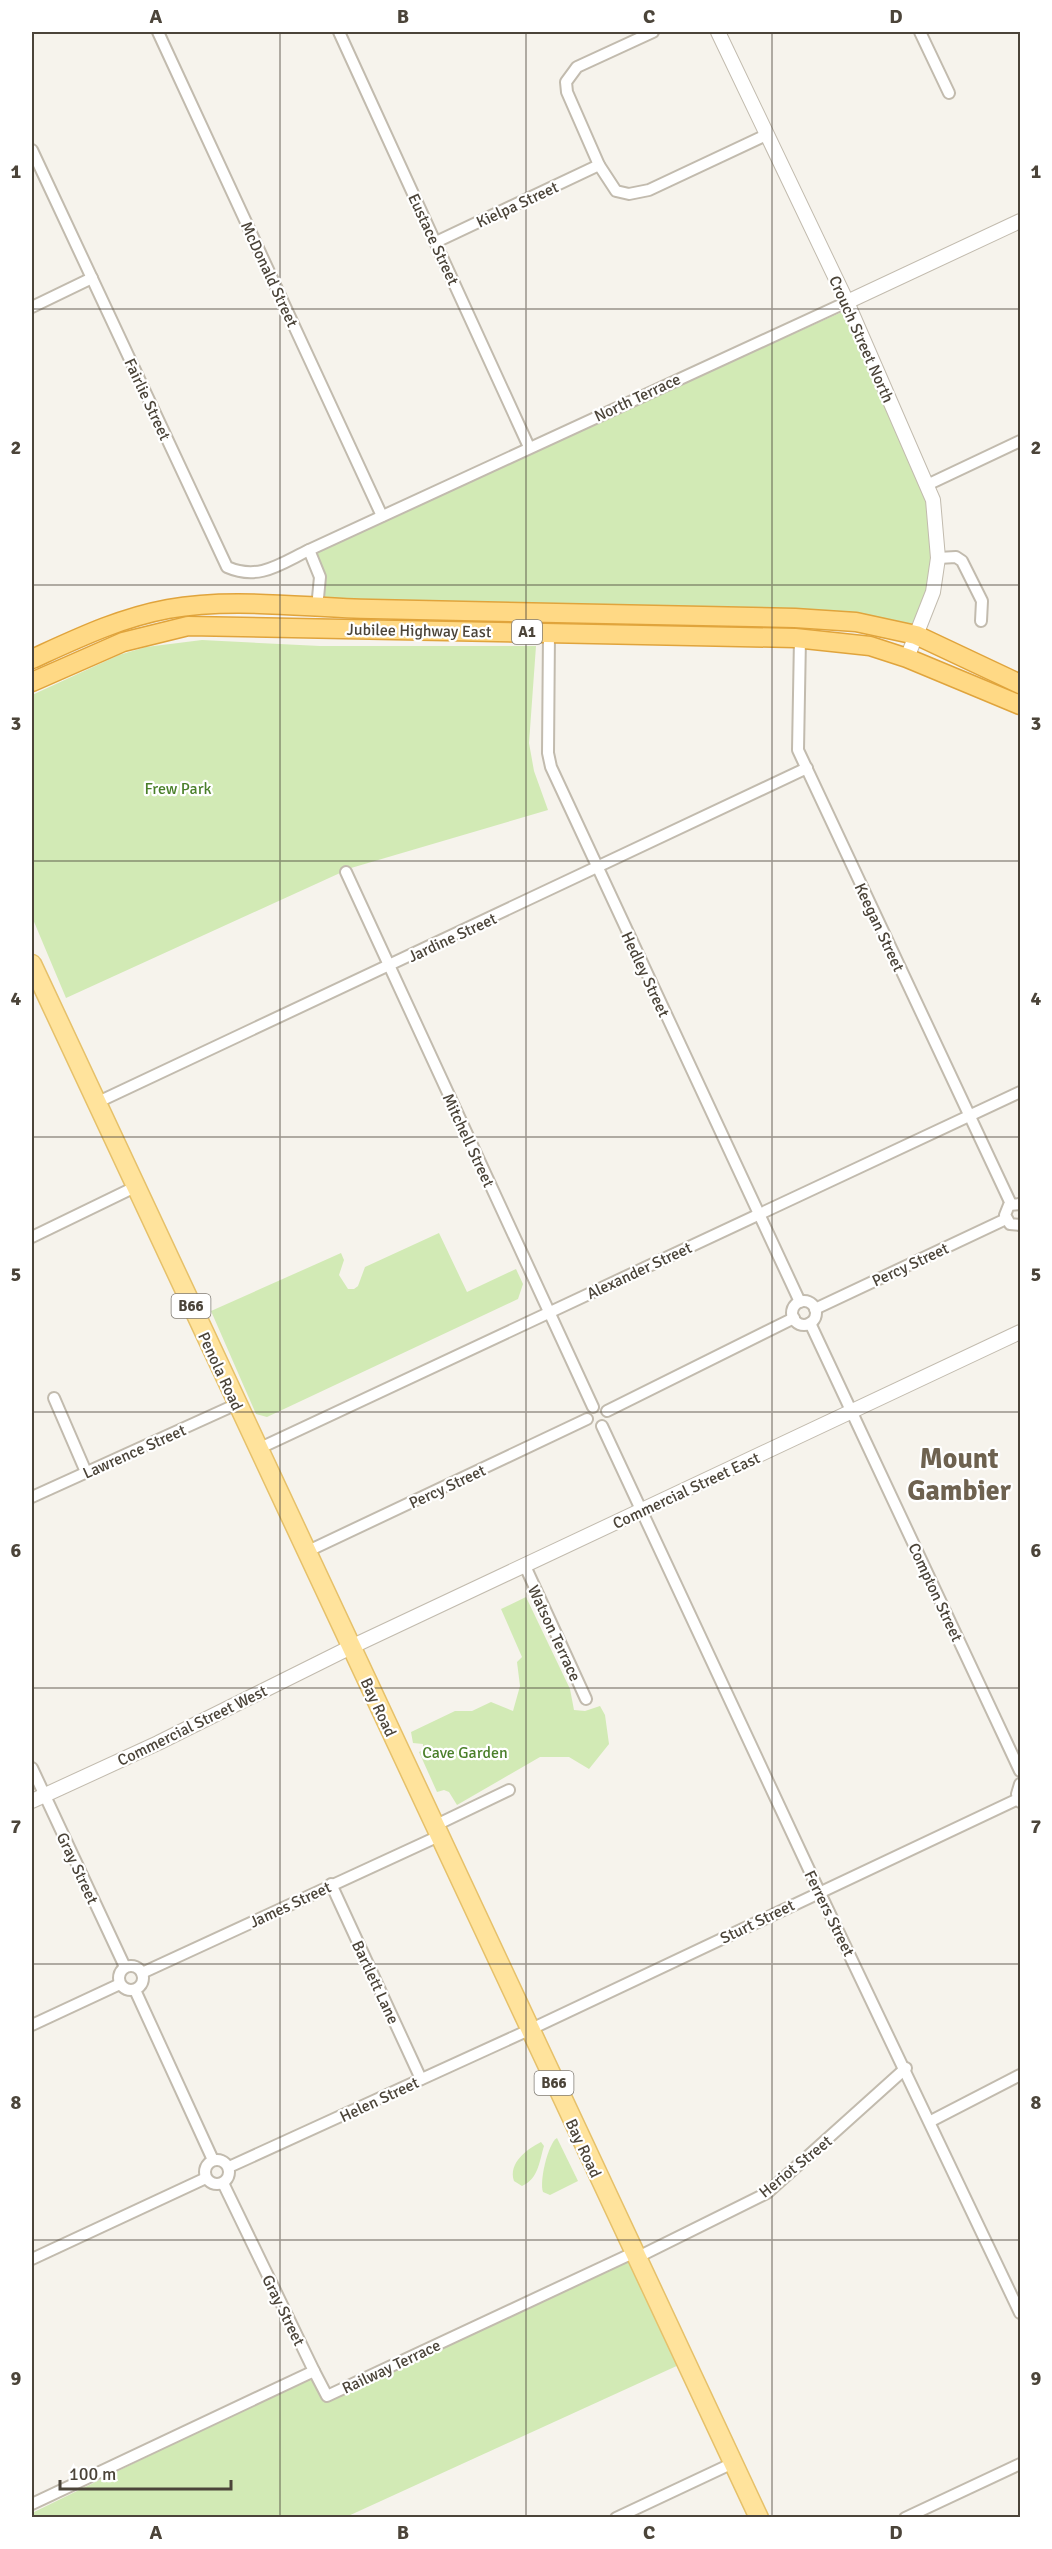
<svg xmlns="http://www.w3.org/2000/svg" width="1052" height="2549" viewBox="0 0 1052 2549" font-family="Signika,sans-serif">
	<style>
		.green { fill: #d2eab5 }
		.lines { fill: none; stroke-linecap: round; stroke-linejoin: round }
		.minor-casing { stroke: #c2bbae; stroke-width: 14 }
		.tertiary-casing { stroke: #c2bbae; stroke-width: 16 }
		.primary-casing { stroke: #e6c16a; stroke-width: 21 }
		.trunk-casing { stroke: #e0a43c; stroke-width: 21 }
		.minor { stroke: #fff; stroke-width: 10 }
		.tertiary { stroke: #fff; stroke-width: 14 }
		.primary { stroke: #ffe39c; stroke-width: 18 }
		.trunk { stroke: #ffd985; stroke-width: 18 }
		.grid { fill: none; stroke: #4b4439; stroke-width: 1.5; stroke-opacity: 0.55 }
		.labels { text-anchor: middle; stroke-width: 4.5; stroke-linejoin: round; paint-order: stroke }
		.shield { fill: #fff; stroke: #817c74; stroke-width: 1.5 }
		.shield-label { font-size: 15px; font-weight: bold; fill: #4b4439 }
		.street-label { font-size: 16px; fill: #4b4439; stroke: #fff }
		.park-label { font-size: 16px; fill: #4a7f2a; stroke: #fff }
		.town-label { font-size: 28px; font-weight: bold; fill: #6e6250; stroke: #fff }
		.neatline { fill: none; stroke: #4b4439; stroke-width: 2 }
		.grid-label { font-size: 20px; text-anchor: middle; font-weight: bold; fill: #4b4439 }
	</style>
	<rect width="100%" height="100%" fill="#f6f3ec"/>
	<!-- green -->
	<g class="green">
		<polygon points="842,312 931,505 933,557 928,594 915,627 323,602 325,573 315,554 530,452"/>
		<polygon points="202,640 320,646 536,646 529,743 534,771 548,810 351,868 66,998 32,917 32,695 119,655 146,647"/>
		<polygon points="439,1233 467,1292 516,1269 523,1284 518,1299 267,1417 256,1414 211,1311 341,1253 344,1260 339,1275 348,1289 354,1289 358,1286 365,1267"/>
		<polygon points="526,1597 570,1689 574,1710 585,1711 600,1706 605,1715 609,1744 589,1769 569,1757 540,1757 457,1805 449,1792 444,1790 437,1792 419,1752 423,1750 423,1744 413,1743 411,1732 455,1711 472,1711 491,1702 513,1711 520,1686 517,1662 522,1657 501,1609"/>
		<path d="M557,2138l21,43 -28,14 -7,-3c-4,-10 5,-49 14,-54z"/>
		<path d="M541,2142l3,4c-5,16 -5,32 -22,40l-8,-5c-6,-18 13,-32 27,-39z"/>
		<polygon points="631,2258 681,2364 346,2517 32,2518 32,2513 312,2376 325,2401"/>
	</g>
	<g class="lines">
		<defs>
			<g id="minor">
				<polyline points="158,32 382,516"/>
				<polyline points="339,32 529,447"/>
				<polyline points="653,32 577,67 566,82 567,92 599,165 616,191 629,194 649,190 766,135"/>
				<polyline points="920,32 949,93"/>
				<path d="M32,150l195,417c32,14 53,-3 82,-17"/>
				<polyline points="436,242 599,165"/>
				<polyline points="32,307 92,278"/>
				<polyline points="927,485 1020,441"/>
				<polyline points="938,558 956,557 962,561 982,601 981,621"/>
				<polyline points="317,608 320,577 309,550 847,302"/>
				<polyline points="549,632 548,753 551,767 800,1302"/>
				<polyline points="800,638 798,750 1011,1204"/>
				<polyline points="346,872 593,1407"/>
				<polyline points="96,1103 807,768"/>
				<polyline points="1020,1204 1009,1205 1005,1215 1010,1224 1020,1225"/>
				<polyline points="32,1237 135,1187"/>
				<circle cx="804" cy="1313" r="12"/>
				<polyline points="815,1309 1006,1219"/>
				<polyline points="810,1323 1020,1771"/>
				<polyline points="54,1398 86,1472"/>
				<polyline points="607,1411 794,1318"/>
				<polyline points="602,1426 819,1891 1020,2313"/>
				<polyline points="258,1449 1020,1092"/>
				<polyline points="32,1497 237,1404"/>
				<polyline points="306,1552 587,1419"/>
				<polyline points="525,1566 586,1699"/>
				<polyline points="32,1768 125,1967"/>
				<polyline points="1020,1784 1017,1794 1020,1802"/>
				<polyline points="434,1826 509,1790"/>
				<polyline points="331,1884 421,2079"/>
				<circle cx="131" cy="1978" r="12"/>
				<polyline points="142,1973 439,1836"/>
				<polyline points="135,1990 213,2160"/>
				<polyline points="32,2025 120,1984"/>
				<polyline points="931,2121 1020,2075"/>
				<circle cx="217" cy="2172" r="12"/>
				<polyline points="229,2167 529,2030 1018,1799"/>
				<polyline points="223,2183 314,2371"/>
				<polyline points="636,2258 767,2193 906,2068"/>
				<polyline points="32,2259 206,2178"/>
				<polyline points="32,2504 314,2371 327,2396 633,2253"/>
				<polyline points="616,2518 733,2463"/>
				<polyline points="905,2518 1020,2464"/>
			</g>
			<g id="tertiary">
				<polyline points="718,32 847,302 933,500 938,558 933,592 907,658"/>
				<polyline points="847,302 1020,221"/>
				<polyline points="32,1801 158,1743 351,1647 1020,1332"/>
			</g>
			<polyline id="primary" points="32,964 759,2518"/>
			<g id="trunk">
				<path d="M32,659c44,-20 87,-41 136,-50 66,-12 137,-1 204,0 141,3 282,6 423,9l61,4 60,13 104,49"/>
				<polyline points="32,682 123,642 188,626 795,638 870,646 907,658 1020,705"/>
			</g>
		</defs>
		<!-- minor casing -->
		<use href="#minor" class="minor-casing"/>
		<!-- tertiary casing -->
		<use href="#tertiary" class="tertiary-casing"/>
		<!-- primary casing -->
		<use href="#primary" class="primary-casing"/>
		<!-- trunk casing -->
		<use href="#trunk" class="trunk-casing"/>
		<!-- minor -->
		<use href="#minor" class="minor"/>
		<!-- tertiary -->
		<use href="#tertiary" class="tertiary"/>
		<!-- primary -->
		<use href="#primary" class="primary"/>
		<!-- trunk -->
		<use href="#trunk" class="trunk"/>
	</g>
	<!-- grid -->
	<path class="grid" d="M280,32v2486M526,32v2486M772,32v2486M32,309h988M32,585h988M32,861h988M32,1137h988M32,1412h988M32,1688h988M32,1964h988M32,2240h988"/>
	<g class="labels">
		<!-- shield labels -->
		<g class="shield">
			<rect x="512" y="620" width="30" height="24" rx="4.5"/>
			<rect x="171.5" y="1294" width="39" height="24" rx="4.5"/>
			<rect x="534.5" y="2071" width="39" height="24" rx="4.5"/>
		</g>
		<g class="shield-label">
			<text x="527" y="637">A1</text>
			<text x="191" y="1311">B66</text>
			<text x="554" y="2088">B66</text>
		</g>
		<!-- street labels -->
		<g class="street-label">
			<text transform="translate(517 204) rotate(-25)" y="6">Kielpa Street</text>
			<text transform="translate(434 239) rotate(65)" y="6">Eustace Street</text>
			<text transform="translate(270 274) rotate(65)" y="6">McDonald Street</text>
			<text transform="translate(862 339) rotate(66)" y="6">Crouch Street North</text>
			<text transform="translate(637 397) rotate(-25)" y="6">North Terrace</text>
			<text transform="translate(148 399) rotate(65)" y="6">Fairlie Street</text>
			<text transform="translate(419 630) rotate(1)" y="6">Jubilee Highway East</text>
			<text transform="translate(880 927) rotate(65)" y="6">Keegan Street</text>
			<text transform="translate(452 937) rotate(-25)" y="6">Jardine Street</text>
			<text transform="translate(646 974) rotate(65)" y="6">Hedley Street</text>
			<text transform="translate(469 1140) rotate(65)" y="6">Mitchell Street</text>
			<text transform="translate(910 1264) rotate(-25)" y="6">Percy Street</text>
			<text transform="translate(639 1270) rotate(-25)" y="6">Alexander Street</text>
			<text transform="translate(221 1371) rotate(65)" y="6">Penola Road</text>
			<text transform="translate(134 1451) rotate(-24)" y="6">Lawrence Street</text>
			<text transform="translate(447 1486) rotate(-25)" y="6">Percy Street</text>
			<text transform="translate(686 1490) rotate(-25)" y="6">Commercial Street East</text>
			<text transform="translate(936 1592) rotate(65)" y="6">Compton Street</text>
			<text transform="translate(555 1633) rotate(65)" y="6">Watson Terrace</text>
			<text transform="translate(379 1707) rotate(65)" y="6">Bay Road</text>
			<text transform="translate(192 1725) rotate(-26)" y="6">Commercial Street West</text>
			<text transform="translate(78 1868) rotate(65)" y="6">Gray Street</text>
			<text transform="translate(290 1904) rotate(-25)" y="6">James Street</text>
			<text transform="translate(830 1913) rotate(64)" y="6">Ferrers Street</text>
			<text transform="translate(757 1921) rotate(-26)" y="6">Sturt Street</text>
			<text transform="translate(376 1982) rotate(65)" y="6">Bartlett Lane</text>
			<text transform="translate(379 2099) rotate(-25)" y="6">Helen Street</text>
			<text transform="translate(584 2148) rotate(65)" y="6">Bay Road</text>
			<text transform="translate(795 2166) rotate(-39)" y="6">Heriot Street</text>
			<text transform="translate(284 2310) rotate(64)" y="6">Gray Street</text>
			<text transform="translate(391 2366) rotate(-25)" y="6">Railway Terrace</text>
		</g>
		<!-- park labels -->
		<g class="park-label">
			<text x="178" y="794">Frew Park</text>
			<text x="465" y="1758">Cave Garden</text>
		</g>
		<!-- town labels -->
		<g class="town-label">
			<text x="959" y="1468">Mount<tspan x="959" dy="32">Gambier</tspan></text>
		</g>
	</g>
	<!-- border -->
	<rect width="1052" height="2549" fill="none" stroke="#ffffff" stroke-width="66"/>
	<!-- scale -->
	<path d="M60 2480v9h171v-9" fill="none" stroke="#4b4439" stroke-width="3"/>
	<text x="69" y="2480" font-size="18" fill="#4b4439" stroke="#ffffff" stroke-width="4.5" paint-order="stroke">100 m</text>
	<rect x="33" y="33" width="986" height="2483" class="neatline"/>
	<g class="grid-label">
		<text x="156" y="23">A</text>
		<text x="403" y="23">B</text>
		<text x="649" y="23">C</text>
		<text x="896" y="23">D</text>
		<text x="16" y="178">1</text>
		<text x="1036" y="178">1</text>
		<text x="16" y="454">2</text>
		<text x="1036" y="454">2</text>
		<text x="16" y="730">3</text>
		<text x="1036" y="730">3</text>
		<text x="16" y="1005">4</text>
		<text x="1036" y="1005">4</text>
		<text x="16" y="1281">5</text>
		<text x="1036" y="1281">5</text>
		<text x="16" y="1557">6</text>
		<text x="1036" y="1557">6</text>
		<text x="16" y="1833">7</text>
		<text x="1036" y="1833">7</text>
		<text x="16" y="2109">8</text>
		<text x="1036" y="2109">8</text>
		<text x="16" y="2385">9</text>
		<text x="1036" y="2385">9</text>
		<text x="156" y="2539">A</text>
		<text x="403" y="2539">B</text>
		<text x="649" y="2539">C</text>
		<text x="896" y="2539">D</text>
	</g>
</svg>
